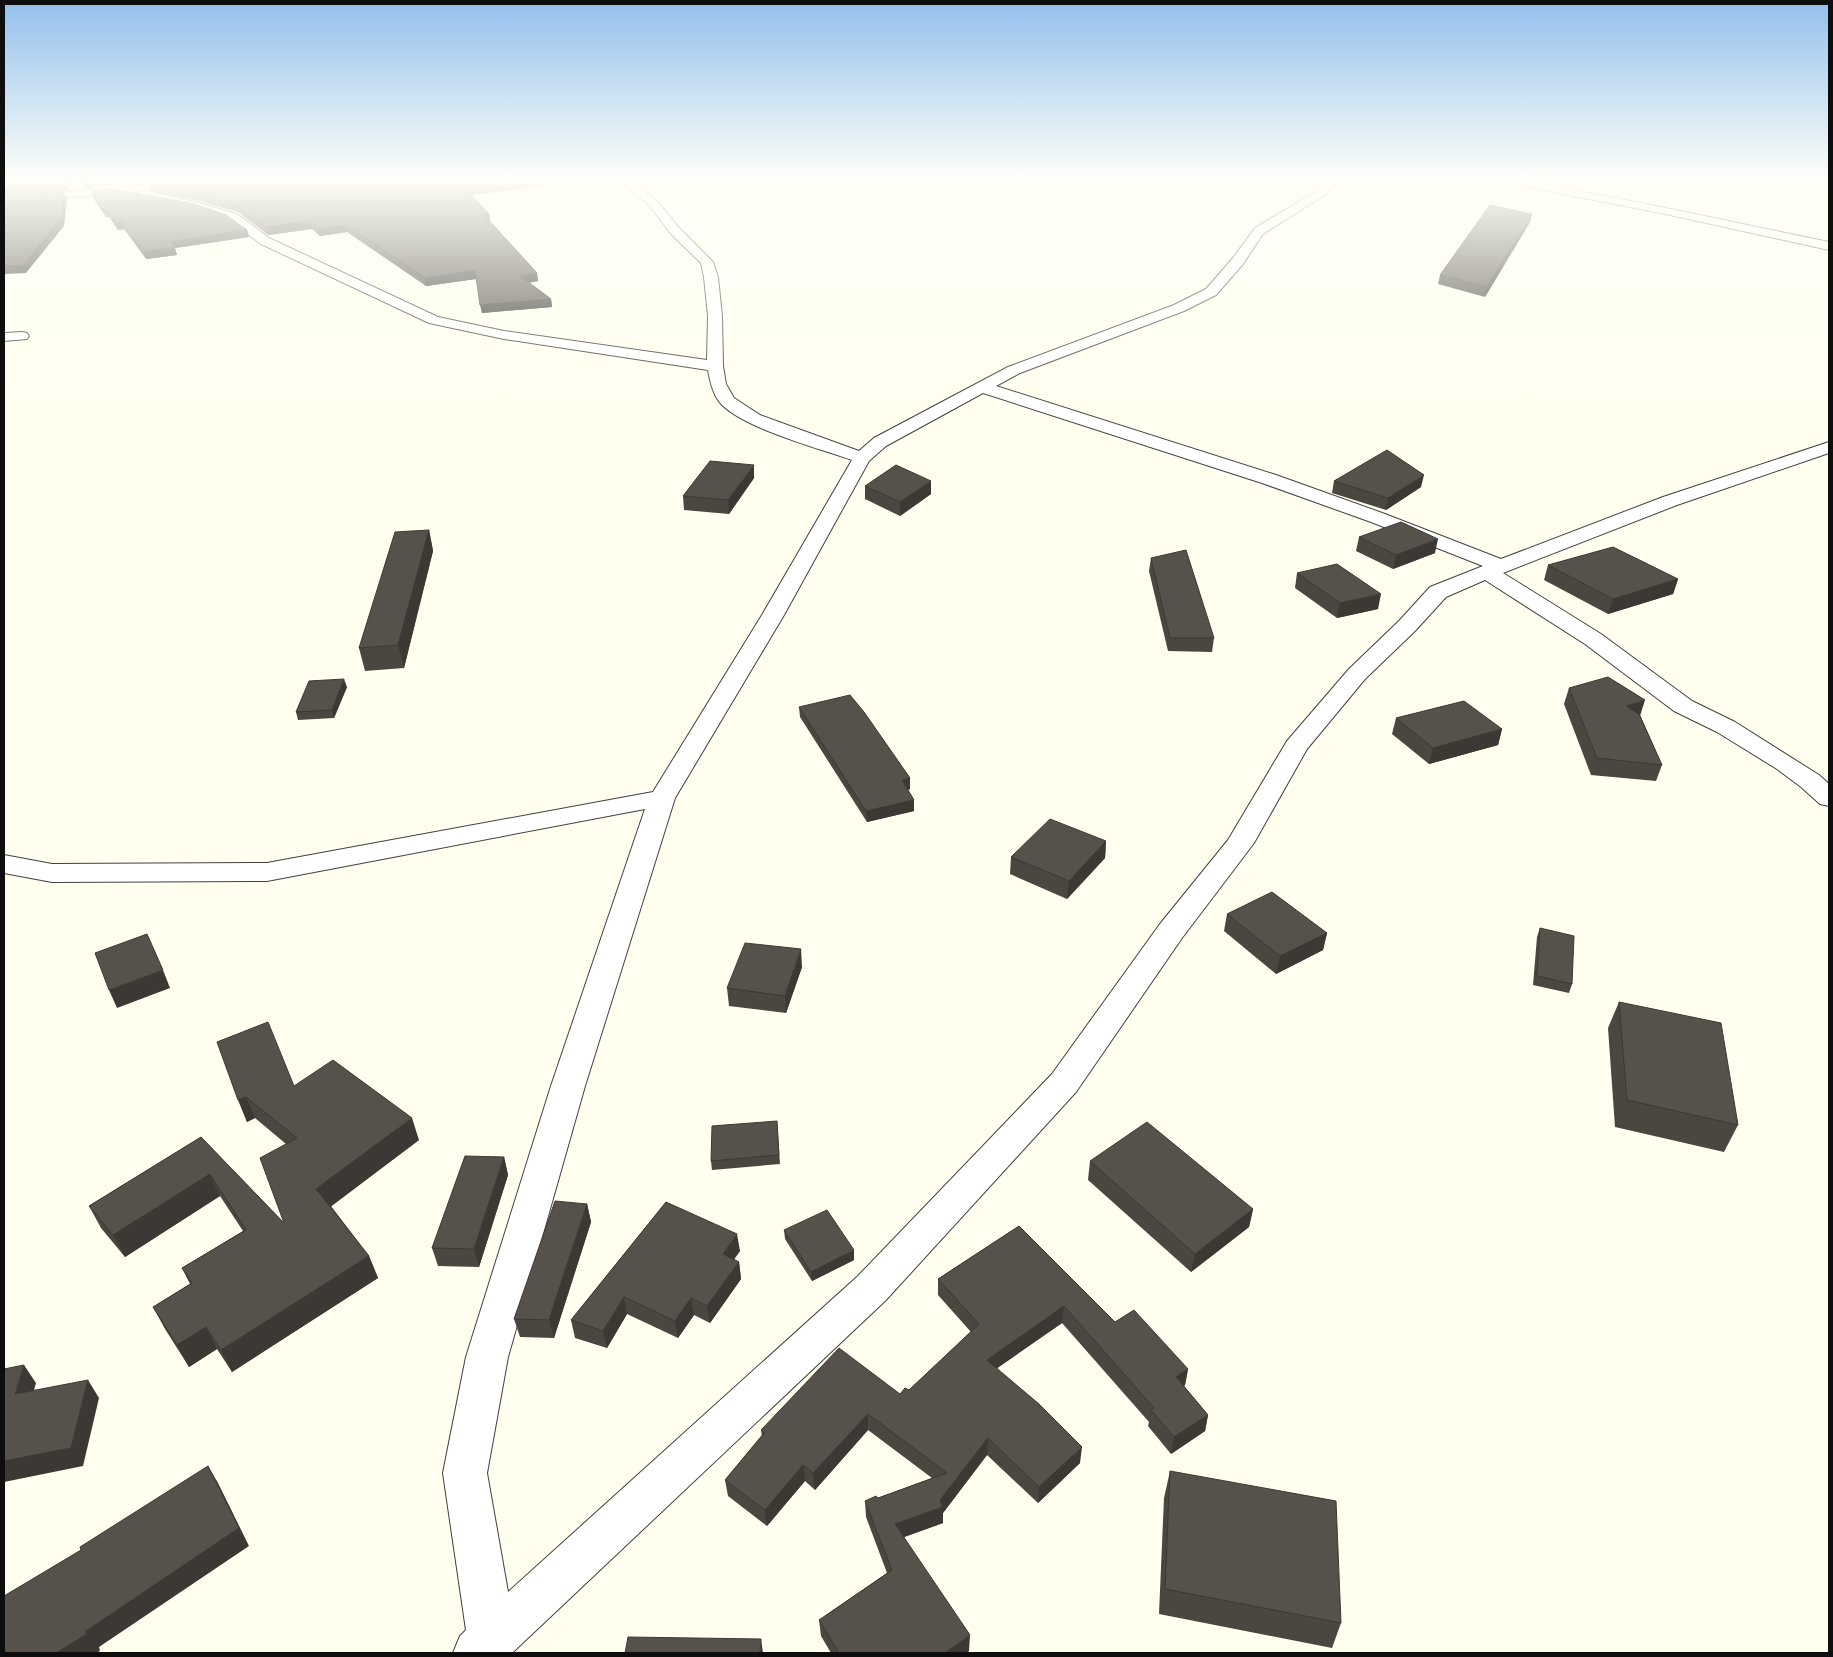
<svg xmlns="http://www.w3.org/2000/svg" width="1833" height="1657" viewBox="0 0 1833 1657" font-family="Bitter,serif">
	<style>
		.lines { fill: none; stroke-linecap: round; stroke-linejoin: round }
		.street-casing { stroke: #414141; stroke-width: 2 }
		.street { fill: #fff; fill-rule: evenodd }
		.wall { fill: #4a4640 }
		.shaded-wall { fill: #3c3934 }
		.building { fill: #56514a; stroke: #3c3934 }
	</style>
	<rect width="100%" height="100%" fill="#fffeef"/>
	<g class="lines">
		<defs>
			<g id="street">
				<polygon points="187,179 218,179 213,182 117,194 4,202 4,196 117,188"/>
				<path d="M617,179h12l29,23 21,26 34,34 5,15 4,39 1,50 3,18 8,14 26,17 99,36 15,-13 134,-71 166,-62 32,-16 27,-31 22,-30 60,-36 16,-13h12l-20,17 -60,38 -20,30 -27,31 -32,16 -164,62 -24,13 280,89 109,39 116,45 162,-62 166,-55v11l-152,52 -174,68 98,61 91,67 43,21 84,53 10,9v22l-9,-2 -19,-17 -24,-18 -60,-37 -43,-21 -89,-67 -100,-64 -39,17 -31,34 -50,48 -58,70 -53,94 -72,95 -106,154 -190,208 -374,353h-59l7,-17 6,-6 -23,-157 23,-116 85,-271 94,-277 -378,72 -215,1 -48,-9v-18l48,9 215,-1 386,-71 109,-177 90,-155c-35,-12 -105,-31 -130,-55 -9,-9 -12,-24 -14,-35l-204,-31 -75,-16 -168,-79 -32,-24 -37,-12 -38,-9 -2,-2 6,-3 41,9 38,11 32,24 169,79 66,14 203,29 1,-44 -4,-39 -3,-14 -30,-29 -21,-28zM983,393l279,90 109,39 112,44 -53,21 -31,34 -50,48 -62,72 -59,99 -68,84 -108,150 -194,202 -350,316 -21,-119 21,-116 77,-271 90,-288 109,-183 85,-154 17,-15z"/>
				<polygon points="1495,179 1517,179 1661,207 1829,242 1829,250 1661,213 1500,182"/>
				<polygon points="22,332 27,333 29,336 27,339 4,341 4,333"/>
			</g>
		</defs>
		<!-- street casing -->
		<use href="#street" class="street-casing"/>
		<!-- street -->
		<use href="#street" class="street"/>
	</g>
	<!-- wall -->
	<g class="wall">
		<polygon points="80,179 170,179 86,188"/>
		<polygon points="684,179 721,179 690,183"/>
		<polygon points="149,185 545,186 471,195 489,214 490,221 537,273 538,281 529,283 551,299 552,307 482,313 476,279 426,286 347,232 320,236 312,229 268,235 238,212 195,200 151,192"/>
		<polygon points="91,191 247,230 249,237 175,248 177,255 146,259 124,229 118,230 109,217 106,217 93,198"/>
		<polygon points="1532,214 1530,222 1485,297 1438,284 1440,275"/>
		<polygon points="754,478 729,514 684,510 683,496"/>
		<polygon points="1334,481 1421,487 1386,510 1332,493"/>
		<polygon points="865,486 931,494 900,516 865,499"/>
		<polygon points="429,530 433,551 404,668 365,671 359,648"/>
		<polygon points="1359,537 1435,553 1393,569 1356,551"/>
		<polygon points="1151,558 1214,638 1212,652 1168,651 1149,571"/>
		<polygon points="1548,565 1678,579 1673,594 1608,614 1544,580"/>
		<polygon points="1297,573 1378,609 1337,618 1295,588"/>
		<polygon points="347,687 334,718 298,720 296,712"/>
		<polygon points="1569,688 1640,715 1662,765 1656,781 1591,775 1564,704"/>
		<polygon points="799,707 910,789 908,790 914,800 914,811 867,822 800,717"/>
		<polygon points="1396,718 1502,729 1498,745 1429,764 1392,734"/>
		<polygon points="1106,841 1105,858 1067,899 1010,874 1011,857"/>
		<polygon points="1227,914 1327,933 1323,950 1276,974 1224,931"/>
		<polygon points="1540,928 1572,984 1569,993 1533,985 1537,937"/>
		<polygon points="802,967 786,1013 729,1006 727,988"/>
		<polygon points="1619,1002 1738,1125 1724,1152 1615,1127 1608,1028"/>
		<polygon points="217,1042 294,1086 419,1140 331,1206 369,1256 378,1278 232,1372 217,1349 189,1367 165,1329 153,1307 190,1284 182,1268 243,1231 220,1196 125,1257 101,1228 89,1206 201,1137 284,1223 286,1144 255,1118 247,1122"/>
		<polygon points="777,1121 780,1164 712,1170 711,1161"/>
		<polygon points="504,1157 508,1175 479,1267 438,1266 432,1248"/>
		<polygon points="1090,1161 1253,1209 1249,1227 1191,1272 1088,1180"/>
		<polygon points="666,1202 740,1251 734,1259 739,1262 741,1279 710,1323 694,1315 678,1338 627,1314 607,1348 575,1338 571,1320"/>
		<polygon points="587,1204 591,1222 554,1338 520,1337 514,1319"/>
		<polygon points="1019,1226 1115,1322 1188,1369 1185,1385 1184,1386 1208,1415 1205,1431 1171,1454 1148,1426 1149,1422 1062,1323 997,1368 1080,1463 1038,1503 987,1455 943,1513 943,1523 904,1537 969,1651 966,1653 831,1653 821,1636 819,1620 887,1573 866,1517 865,1501 878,1498 932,1478 868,1430 815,1490 805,1481 767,1526 728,1496 725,1480 762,1436 761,1430 900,1394 909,1390 971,1332 938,1295 938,1279"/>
		<polygon points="784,1230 854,1260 812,1281 785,1239"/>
		<polygon points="1170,1471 1341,1623 1332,1648 1159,1614 1164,1498"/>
	</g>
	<!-- shaded-wall -->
	<g class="shaded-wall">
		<polygon points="66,179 69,179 68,190 4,195 4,187"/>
		<polygon points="105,179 170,179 86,188 84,181"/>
		<polygon points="544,179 545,186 466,195 465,188"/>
		<polygon points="690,179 721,179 690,183"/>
		<polygon points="64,192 67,199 64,226 26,273 4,274 4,266"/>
		<polygon points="107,210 109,217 106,217 104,211"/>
		<polygon points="483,214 489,214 490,221 485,222"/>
		<polygon points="1532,214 1530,222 1485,297 1487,287"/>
		<polygon points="310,221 312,229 268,235 266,227"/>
		<polygon points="122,222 124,229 118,230 116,223"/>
		<polygon points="346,225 347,232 320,236 318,229"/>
		<polygon points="247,230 249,237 175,248 177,255 146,259 143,252 170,242"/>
		<polygon points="475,270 476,279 426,286 425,278"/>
		<polygon points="537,273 538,281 521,284 520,276"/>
		<polygon points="551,299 552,307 482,313 480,305"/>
		<polygon points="754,465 754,478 729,514 728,500"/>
		<polygon points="1424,475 1421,487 1386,510 1388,498"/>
		<polygon points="931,481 931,494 900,516 900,502"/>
		<polygon points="429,530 433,551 404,668 398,645"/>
		<polygon points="1438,539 1435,553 1393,569 1396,555"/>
		<polygon points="1678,579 1673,594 1608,614 1613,599"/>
		<polygon points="1381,594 1378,609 1337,618 1340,603"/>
		<polygon points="344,679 347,687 334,718 332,710"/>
		<polygon points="1645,700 1640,716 1626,706"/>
		<polygon points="1502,729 1498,745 1429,764 1433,748"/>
		<polygon points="910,778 910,789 902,791 902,780"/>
		<polygon points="914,800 914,811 867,822 866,811"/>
		<polygon points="1106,841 1105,858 1067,899 1069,881"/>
		<polygon points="1327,933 1323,950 1276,974 1280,956"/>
		<polygon points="801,949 802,967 786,1013 785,996"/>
		<polygon points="163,970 170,988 117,1008 109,990"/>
		<polygon points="246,1097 255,1118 247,1122 238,1100"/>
		<polygon points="412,1118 419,1140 325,1211 316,1189"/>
		<polygon points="504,1157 508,1175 479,1267 474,1249"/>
		<polygon points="210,1174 220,1196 125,1257 113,1235"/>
		<polygon points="587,1204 591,1222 554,1338 549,1320"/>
		<polygon points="1253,1209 1249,1227 1191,1272 1195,1254"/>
		<polygon points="737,1234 740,1251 725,1272 723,1254"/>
		<polygon points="854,1250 854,1260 812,1281 811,1272"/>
		<polygon points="369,1256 378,1278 232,1372 221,1350"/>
		<polygon points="739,1262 741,1279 710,1323 707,1306"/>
		<polygon points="624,1297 627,1314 607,1348 603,1331"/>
		<polygon points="691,1298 694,1315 678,1338 675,1321"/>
		<polygon points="1064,1306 1062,1323 986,1376 987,1360"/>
		<polygon points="206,1327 217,1349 189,1367 177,1345"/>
		<polygon points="24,1365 36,1383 28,1412 15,1394"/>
		<polygon points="1188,1369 1185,1385 1173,1394 1176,1377"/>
		<polygon points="88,1380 99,1398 83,1466 4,1482 4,1461"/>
		<polygon points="868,1414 868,1430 815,1490 813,1473"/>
		<polygon points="1208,1415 1205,1431 1171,1454 1174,1437"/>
		<polygon points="988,1438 987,1455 943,1513 943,1523 896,1540 895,1524 940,1500"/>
		<polygon points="1082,1447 1080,1463 1038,1503 1039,1487"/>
		<polygon points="803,1465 805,1481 767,1526 765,1510"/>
		<polygon points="208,1466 218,1483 249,1546 99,1647 100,1651 96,1653 56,1653 86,1631"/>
		<polygon points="970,1635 969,1651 966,1653 945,1653"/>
		<polygon points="761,1639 763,1653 760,1653"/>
	</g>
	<!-- building -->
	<g class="building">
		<polygon points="4,179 66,179 66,183 4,187"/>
		<polygon points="83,179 105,179 84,181"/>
		<polygon points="196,179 544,179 465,188 489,214 483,214 537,273 520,276 551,299 480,305 475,270 425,278 346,225 318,229 310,221 266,227 236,205 193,193 149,185"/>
		<polygon points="115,189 191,203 226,215 247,230 170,242 175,247 143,252 122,222 116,223 107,210 104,211 91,191"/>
		<polygon points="64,192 61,218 23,265 4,266 4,197"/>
		<polygon points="1490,205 1532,214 1487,287 1440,275"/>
		<polygon points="1387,450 1424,475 1388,498 1334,481"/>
		<polygon points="710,461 754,465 728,500 683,496"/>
		<polygon points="896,465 931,481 900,502 865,486"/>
		<polygon points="1401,522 1438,539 1396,555 1359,537"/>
		<polygon points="429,530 398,645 359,648 395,532"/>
		<polygon points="1613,547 1678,579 1613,599 1548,565"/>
		<polygon points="1186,550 1214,638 1170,638 1151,558"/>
		<polygon points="1337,564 1381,594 1340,603 1297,573"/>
		<polygon points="1608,677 1645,700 1626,706 1639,714 1662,765 1597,758 1569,688"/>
		<polygon points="344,679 332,710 296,712 309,681"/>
		<polygon points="850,695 864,712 910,778 902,780 914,800 866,811 799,707"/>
		<polygon points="1464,701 1502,729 1433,748 1396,718"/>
		<polygon points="1050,819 1106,841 1069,881 1011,857"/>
		<polygon points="1272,892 1327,933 1280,956 1227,914"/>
		<polygon points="1540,928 1574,936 1572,984 1537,976"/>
		<polygon points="147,934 163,970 109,990 95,953"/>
		<polygon points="745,943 801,949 785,996 727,988"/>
		<polygon points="1619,1002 1721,1023 1738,1125 1627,1100"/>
		<polygon points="268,1022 294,1086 333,1060 412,1118 316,1189 369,1256 221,1350 206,1327 177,1345 153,1307 192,1283 182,1268 246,1230 210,1174 113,1235 89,1206 201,1137 284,1223 260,1158 297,1138 246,1097 238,1100 217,1042"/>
		<polygon points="777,1121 779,1155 711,1161 712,1126"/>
		<polygon points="1147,1122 1253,1209 1195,1254 1090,1161"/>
		<polygon points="465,1156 504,1157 474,1249 432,1248"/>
		<polygon points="555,1201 587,1204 549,1320 514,1319"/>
		<polygon points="666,1202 737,1234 723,1254 739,1262 707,1306 691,1298 675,1321 624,1297 603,1331 571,1320"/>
		<polygon points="827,1210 854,1250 811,1272 784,1230"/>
		<polygon points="1019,1226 1115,1322 1134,1310 1188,1369 1176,1377 1208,1415 1174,1437 1151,1410 1154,1408 1064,1306 987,1360 1039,1404 1082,1447 1039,1487 988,1438 940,1500 943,1507 895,1524 970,1635 945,1653 839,1653 819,1620 892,1570 865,1501 876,1496 878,1498 947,1473 868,1414 813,1473 803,1465 765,1510 725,1480 764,1433 761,1430 839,1348 900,1394 905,1388 909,1390 979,1324 938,1279"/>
		<polygon points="24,1365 15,1394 88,1380 71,1448 4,1461 4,1369"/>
		<polygon points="208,1466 239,1528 86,1631 87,1634 56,1653 4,1653 4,1596 81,1550 80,1547"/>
		<polygon points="1170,1471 1336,1501 1341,1623 1165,1589"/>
		<polygon points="628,1637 761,1639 760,1653 625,1653"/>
	</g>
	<!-- sky -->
	<linearGradient id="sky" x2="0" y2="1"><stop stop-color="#93c0ed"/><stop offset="0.44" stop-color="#fffff8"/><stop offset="1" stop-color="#fffff8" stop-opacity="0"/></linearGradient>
	<rect width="1833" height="411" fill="url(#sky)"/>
	<!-- border -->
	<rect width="1833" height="1657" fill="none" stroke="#0e0e0e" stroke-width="10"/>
</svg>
